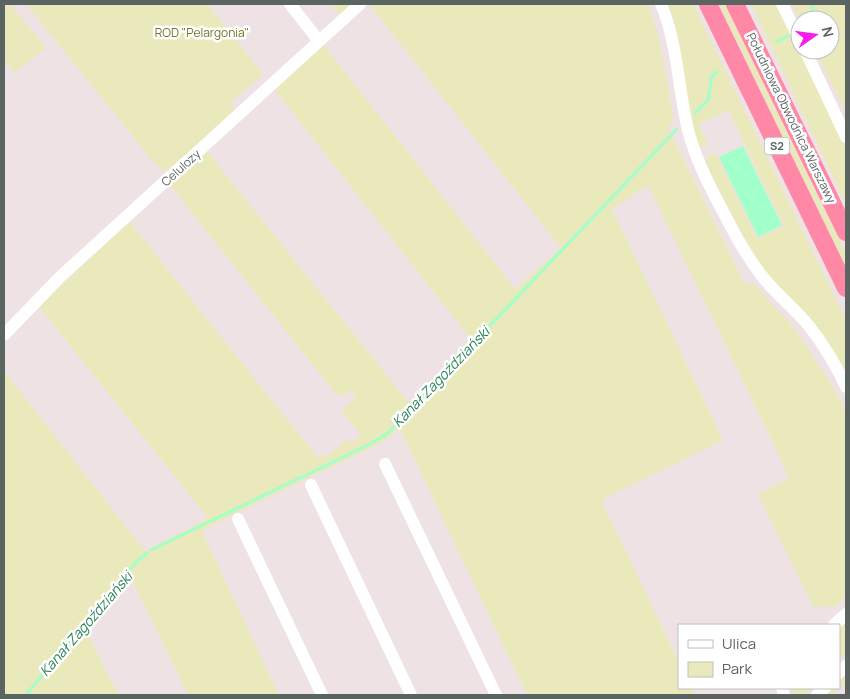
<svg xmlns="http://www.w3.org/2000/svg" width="850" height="699" viewBox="0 0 850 699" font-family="Manrope,sans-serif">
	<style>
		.green { fill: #e9e9bb }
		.water { fill: #a1ffca }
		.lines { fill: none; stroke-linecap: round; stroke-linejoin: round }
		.stream { stroke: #a1ffca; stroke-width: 3 }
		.minor { stroke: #fff; stroke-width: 12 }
		.highway { stroke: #ff88a7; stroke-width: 18 }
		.labels { text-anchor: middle; stroke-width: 5; stroke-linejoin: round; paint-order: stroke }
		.shield { fill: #fff; stroke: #8c9290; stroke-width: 1 }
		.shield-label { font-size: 11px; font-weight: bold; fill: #5a6460 }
		.park-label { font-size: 12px; fill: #737628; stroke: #fff }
		.street-label { font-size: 12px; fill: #5a6460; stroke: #fff }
		.water-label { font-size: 14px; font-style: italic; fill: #288256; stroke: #fff }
	</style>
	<rect width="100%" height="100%" fill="#efe2e5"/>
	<!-- green -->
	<g class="green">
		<polygon points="9,4 10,4 46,48 14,73 4,60 4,8"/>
		<path d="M26,4h181l56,70 -33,29 6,8 -66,59c-7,1 -10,-2 -15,-6z"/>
		<polygon points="331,4 354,4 341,16"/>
		<path d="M369,4h279c14,35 19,80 26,117l-6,6 5,11 73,148 6,-4 43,47 42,64 9,21v183l-14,12 -5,-3 -14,1 -55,-113 31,-16 -16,-35 -125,-258 -36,24 111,231 -122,60 78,162v26h12l4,7h-168l-127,-266 -18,14 -113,54 -67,34 77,164h-91l-58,-119 -44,54 32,65h-114v-324l141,180 63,-33 -169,-211 90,-86 189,237 4,-3 2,1 2,-1 1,1 21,-17 3,4 10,-8 -20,-25 15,-12 -5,-7 -6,4 -9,-1 -167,-210 37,-34 203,253 32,-33 29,-32 -196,-249 49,-45 192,245 46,-41z"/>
		<path d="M666,4h27l153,316v58l-93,-122 -47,-91c-1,-8 2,-9 8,-12l3,2 40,84 27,-13 -56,-116 -29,15 10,21h-9l-3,-3z"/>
		<polygon points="719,4 725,4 846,254 846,267"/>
		<polygon points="751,4 777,4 846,148 846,204"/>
		<polygon points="792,4 846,4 846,108 837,95 815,50 830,50 830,20 800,20"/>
		<polygon points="846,622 846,653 839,661 839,629"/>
		<polygon points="846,675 846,694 842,685 832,695 826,695 834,688 839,688 839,683"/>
		<path d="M790,688h23c-6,6 -10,9 -18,5l-3,2z"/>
	</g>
	<!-- water -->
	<polygon class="water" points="743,146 782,225 758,237 719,157"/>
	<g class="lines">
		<!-- stream -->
		<g class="stream">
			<polyline points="812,20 813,4"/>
			<polyline points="776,42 788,36"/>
			<polyline points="695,113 708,100 712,76 717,72"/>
			<polyline points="151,550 372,443 388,433 677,129"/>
			<polyline points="26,695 137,561 147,553"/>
		</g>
		<!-- minor -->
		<g class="minor">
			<polyline points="290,4 319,41"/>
			<path d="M661,4c17,40 17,85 27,126 8,31 23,59 38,87 10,20 22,41 36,59 14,18 32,32 47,50 15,19 27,39 37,61"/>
			<polyline points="782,4 800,40"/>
			<polyline points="805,50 846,137"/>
			<polyline points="4,335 60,277 360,4"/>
			<polyline points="385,464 496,695"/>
			<polyline points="311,485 411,695"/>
			<polyline points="238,519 322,695"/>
			<polyline points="834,625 846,614"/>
			<polyline points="839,673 846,666"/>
			<polyline points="782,688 784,695"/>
			<polyline points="817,695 825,688"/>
		</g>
		<!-- highway -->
		<g class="highway">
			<polyline points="708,4 846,288"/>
			<polyline points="735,4 846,232"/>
		</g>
	</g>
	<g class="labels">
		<!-- shield labels -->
		<rect class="shield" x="764.5" y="137.5" width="25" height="17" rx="4"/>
		<g class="shield-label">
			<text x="777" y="150">S2</text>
		</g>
		<!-- park labels -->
		<g class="park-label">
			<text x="202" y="37">ROD "Pelargonia"</text>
		</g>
		<!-- street labels -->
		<g class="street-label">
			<text transform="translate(791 118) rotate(64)" y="4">Południowa Obwodnica Warszawy</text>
			<text transform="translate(181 168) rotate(-42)" y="4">Celulozy</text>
		</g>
		<!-- water labels -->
		<g class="water-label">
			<text transform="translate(441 377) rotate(-46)" y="5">Kanał Zagoździański</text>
			<text transform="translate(86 624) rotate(-49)" y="5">Kanał Zagoździański</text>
		</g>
	</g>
	<!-- border -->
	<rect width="850" height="699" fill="none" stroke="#5a6460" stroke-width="10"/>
	<!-- legend -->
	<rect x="678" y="624" width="162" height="65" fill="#ffffff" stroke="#bdc1bf"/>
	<rect x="688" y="640" width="25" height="8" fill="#ffffff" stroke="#bdc1bf"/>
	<text x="722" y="649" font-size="15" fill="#5a6460">Ulica</text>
	<rect x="688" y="662" width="25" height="15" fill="#e9e9bb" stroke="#bdc1bf"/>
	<text x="722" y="674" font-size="15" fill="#5a6460">Park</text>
	<!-- north arrow -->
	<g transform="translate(815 35) rotate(76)"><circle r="24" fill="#ffffff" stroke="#bdc1bf"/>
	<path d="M0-4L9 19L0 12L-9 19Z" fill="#fa1cea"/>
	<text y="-8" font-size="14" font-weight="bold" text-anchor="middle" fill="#5a6460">N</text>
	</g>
</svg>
